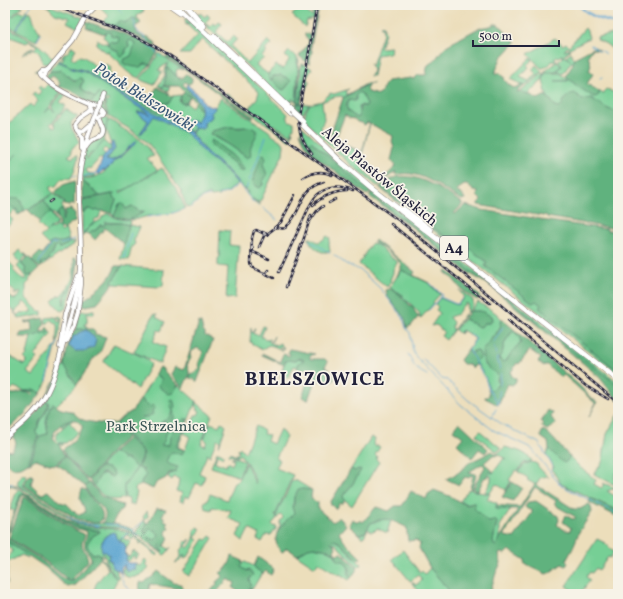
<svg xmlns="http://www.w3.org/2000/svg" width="623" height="599" viewBox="0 0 623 599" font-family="Vollkorn,serif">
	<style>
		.green { fill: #76cf95; stroke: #4c7868; fill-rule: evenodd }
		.forest { fill: #60b27e; stroke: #416a5c; fill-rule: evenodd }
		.water { fill: #57a2cf; stroke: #3c6285 }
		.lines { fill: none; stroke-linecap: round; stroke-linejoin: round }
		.stream { stroke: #57a2cf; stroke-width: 1 }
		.river { stroke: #57a2cf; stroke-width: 2.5 }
		.major-casing { stroke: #87807b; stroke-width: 5.5 }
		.highway-casing { stroke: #87807b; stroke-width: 6 }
		.major { stroke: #fff; stroke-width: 4 }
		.highway { stroke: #fff; stroke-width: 5 }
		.rail-casing { stroke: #22223b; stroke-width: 2.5 }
		.rail { stroke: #f7f3e8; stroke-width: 1; stroke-dasharray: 3; stroke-linecap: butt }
		.major-bridge-casing { stroke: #87807b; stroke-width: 5.5; stroke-linecap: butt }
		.highway-bridge-casing { stroke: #87807b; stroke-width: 6; stroke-linecap: butt }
		.major-bridge { stroke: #fff; stroke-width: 4 }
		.highway-bridge { stroke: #fff; stroke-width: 5 }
		.labels { text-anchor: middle; stroke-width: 3.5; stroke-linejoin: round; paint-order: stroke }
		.shield { fill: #f7f3e8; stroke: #62616f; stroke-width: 1 }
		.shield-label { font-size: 14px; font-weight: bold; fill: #22223b }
		.street-label { font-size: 15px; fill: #22223b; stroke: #f7f3e8 }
		.park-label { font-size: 15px; fill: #3b5656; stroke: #f7f3e8 }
		.water-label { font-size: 16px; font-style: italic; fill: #375576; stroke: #f7f3e8 }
		.district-label { font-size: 19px; font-weight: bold; letter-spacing: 1px; fill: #22223b; stroke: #f7f3e8 }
	</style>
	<rect width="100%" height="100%" fill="#f7f3e8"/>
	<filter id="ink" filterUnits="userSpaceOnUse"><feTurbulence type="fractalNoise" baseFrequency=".025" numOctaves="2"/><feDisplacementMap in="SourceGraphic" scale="8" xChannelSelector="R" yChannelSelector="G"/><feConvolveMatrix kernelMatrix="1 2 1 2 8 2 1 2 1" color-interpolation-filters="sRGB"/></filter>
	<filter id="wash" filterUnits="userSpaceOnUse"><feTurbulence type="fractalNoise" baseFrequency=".012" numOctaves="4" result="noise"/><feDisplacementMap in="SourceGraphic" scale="16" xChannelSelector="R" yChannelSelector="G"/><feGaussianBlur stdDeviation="0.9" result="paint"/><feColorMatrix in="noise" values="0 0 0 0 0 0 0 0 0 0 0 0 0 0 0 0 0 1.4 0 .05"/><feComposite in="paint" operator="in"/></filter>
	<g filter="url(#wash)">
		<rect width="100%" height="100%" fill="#ecdebb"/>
		<!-- green -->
		<g class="green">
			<polygon points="14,5 23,7 15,13 12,17 20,11 23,13 26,10 27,10 16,30 5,25 5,10 10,9"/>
			<polygon points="45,5 48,5 84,18 81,21 82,22 78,28 67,22 70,18 55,14 48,7 50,8"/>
			<polygon points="100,5 134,5 135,7 140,5 144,11 136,16 140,21 133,18 124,23 113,26 103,22 109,16 99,6"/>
			<polygon points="302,7 312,17 313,12 315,13 314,19 307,21 305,27 292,15"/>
			<polygon points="30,11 32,14 34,21 40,33 36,41 16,31 27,13"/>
			<path d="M200,13l5,4 2,-3 3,3 -5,6 5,4 3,-4 3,2 3,-3 3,2 -6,8 11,10 6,-6 4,3 -6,7 17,17 20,-23 4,4 -7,6 2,2 -5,4 2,2 -8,7 12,9 1,5 2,2 -2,-4v-4h-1l8,-8 7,4 6,-9 -4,-4 4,-5 8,6v1c4,2 1,5 1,9v-6l-1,-2v8l1,1 -2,33h-1l-3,-3 1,4 -4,-1 4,4 1,-2 1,1v7l-3,-2v-5l-3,2 -87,-84 -6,-7 1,-1 2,1zM280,75l8,3 3,3 -1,2 -6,7 -3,-1 -9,-9 1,-4h5z"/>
			<polygon points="186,18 197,27 288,114 287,116 289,121 294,122 294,128 290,134 289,134 276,126 273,125 271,127 273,128 277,128 290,137 293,131 290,141 225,94 226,93 246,107 249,109 257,98 259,92 202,39 190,54 180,54 198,35 187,25 190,22 190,21 186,25 185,24 186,23 185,20"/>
			<polygon points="383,25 385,33 380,48 391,47 390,53 377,55 373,76 370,76 370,74 372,74 373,68 371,68 371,66 370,64 372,65 383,33 382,32 383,31 382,27 380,26"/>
			<path d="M5,26l35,20 14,13 -2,1 2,1c-5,7 -12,12 -20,10l9,-3 2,1v-2l2,-3 -1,-1 -3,1c-1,-5 -4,-17 -12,-14 -3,1 -7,4 -9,5l6,-5 5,-2 1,1 3,-3 -7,-5 -4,2 -21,-8z"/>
			<path d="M585,28l2,3 2,7 -19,10h-1l-2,-1 -3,4 5,-2 1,1 -8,7 -1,-1 1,-2 -3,3 -2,-1 -3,3 3,2 -2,1 -3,-1c-2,4 -6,7 -11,7l-13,-14 27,-16 8,7 3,-2 3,3z"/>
			<path d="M106,32h4l1,3 9,3 -2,5h-2l-5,-2 -3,3 4,5h2l4,2 1,4 7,-2v-4l3,-3 -1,-4 1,-2 4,1 2,3c-2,8 -2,13 -11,15l2,6c8,0 12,4 19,-1h3l2,1 -11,13c-7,-2 -18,-10 -20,-17l-2,-1 -9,-7 1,-2 -3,1 -10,-8 1,-4c3,0 7,4 9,3l2,3 -1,-6 -4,-3z"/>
			<polygon points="614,34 618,36 618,58 615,55 617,53 616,52 606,44 598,40 597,37"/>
			<path d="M72,46l4,3 -5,8 4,3 3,-4c8,0 11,5 17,10 2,2 5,3 8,5l3,-7 5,4 -2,4 7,8 -3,3 11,8 1,-1 3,1 -1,2 5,2 2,-3 2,2h2v1l6,2 -1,-2h4l-2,2 5,3v2l31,17v-2l-8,-4 -12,-9 -2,3 -2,-2v-1h5l7,-1 4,-7 8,-1 -2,6 3,3 4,-1 6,4 2,-4 2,1 3,5 2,1v5l-4,5v3l-4,-3h-4l-2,2 3,1 6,4 -4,5 -12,-9 -43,-23 -20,-12c24,17 52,27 74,44l-1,1 -71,-40 -33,-22 -5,-2 -8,-1 -7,-4 -9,-3 10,4 5,4 10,2 5,2 43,29 20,12 1,1 -4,-2 -9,-2v2l10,8 -8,12 3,-1 10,-16 3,1 30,16 22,23 18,14 11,13c-5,6 -10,12 -19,11l1,2 -8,1 -1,-3c-3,2 -6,2 -9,4 -5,4 -7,8 -14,10l-6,-16 1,-1h-1l-24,-36 -10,-13 -14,-10v-2l-1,1 -3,-2v-1h-1l-7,-4v-1h-1l-12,-7v-2l-3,-8 1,-1 -1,-1 1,-2h2l1,-2 -3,-1c-4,10 -2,7 1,16l-2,-2 -14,-10c2,-4 6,-5 8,-10l-4,5 -2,-2 -6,-3 -6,-6 2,-8 -3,-1 -4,3h-1l-6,-5 -3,-1 -4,-5 -4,1h-9l12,-14 -1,3 2,1 1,-1v-2l2,-3 -3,3 -1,-1 4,-4h1l3,-2z"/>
			<polygon points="571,52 574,60 573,63 571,62 563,74 560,72 544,72 557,62 561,66 556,72 562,66 558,61 565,56 571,61 566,56"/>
			<polygon points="159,53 171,62 183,69 177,69 176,72 177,76 172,72 169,68 167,68 164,86 165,87 170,87 167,92 169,93 160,87 164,87 158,86 165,75 164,72 168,63 158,70 162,72 154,85 143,81 140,79 150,68"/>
			<polygon points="530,58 532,60 527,65 529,67 520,77 529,81 536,73 532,70 536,65 542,72 525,86 510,79"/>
			<path d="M302,64h2l-1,1 1,1 1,-2 7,5 -6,10 4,2 -4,8h-2l-3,15h8l-8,12 4,-1 1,-4 4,-7 12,-3 5,-5 3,-1h-1l1,-2 4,1 15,-5 -4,2 1,1v3l20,-11 7,-1v1h-5v2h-4l-19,10 -2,2 -1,-2c-8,0 -13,3 -20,6l2,17 -3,9 4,4 -2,-1 7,8 1,-1 3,2 -2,1 8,5 -5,-3 21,7 -8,-4 14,6 8,-29 -8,32v6v-6l-3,-4h-1c5,5 2,13 6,19l16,15 -3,1 -27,-22 -46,-44 1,-2v-1l-3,1 -4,-4 8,-44 -8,44 -2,-1 3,-45 -1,37 3,-38z"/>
			<polygon points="543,73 544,74 542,81 527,94 519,93"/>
			<path d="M545,73h15l9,7 -14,1h13l1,-2 7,6 18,12 5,-3v-3l4,3 3,-5 12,5v18l-10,-3 -17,-11 -9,2 -4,-5c-11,-1 -13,2 -17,12 -7,1 -9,-7 -14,-11l-4,-15z"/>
			<path d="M48,84l13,8 -16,21 5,-5 5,4 -3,-4v-2l10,-13 4,2 -6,7 6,4 -6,8h-2v2l-5,6 -3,2 4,4 2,-1 -2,-4 12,-14 5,4 7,4c-2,1 -4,2 -6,4 -4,7 6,15 7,22l-4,2 -4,5 1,3 -4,3 4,2 4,-3 2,3 -4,14 -4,7 -2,-1 -7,1 -5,7 -6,1v2l3,4 -21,14 -6,3 -6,4 -2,1 -4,-4 -5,5 4,4 -4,5 -4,1v-15l4,-4 -4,-4v-38l12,-11 -12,10v-37l25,-23 3,3 5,-6 -6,-6 2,-3 4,3 3,-4 -3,-3 2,-2 3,3z"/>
			<path d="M358,92l4,2 5,10 -1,2 -5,-1 -2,2v10l-2,1c-7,-4 -14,-10 -8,-18l6,1 1,-3 -1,-3z"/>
			<path d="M221,98l26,19 5,2 8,6 9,6 3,4 11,7 1,3 -1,9 -23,48 -4,-1 -4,-3 3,3 5,3v1c-6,-3 -13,-8 -14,-15l4,4 -5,-6v2l-1,-1 -14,-16 -22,-19 -16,-20v-1l4,-5 7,1 2,-7 7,-5 -1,-4c4,-5 6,-10 10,-15zM229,127c9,1 17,-1 25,1l3,5 -8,16 2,6 -5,2 -15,-11 -21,-12 2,-3zM211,140l3,2 19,14 2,3 9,10 -1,2 -4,-1 -5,-7 -22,-17zM263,154l2,5 -2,5 4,11 -4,6v4l-7,2 -3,-7c0,-3 2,-4 3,-7 3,-6 3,-13 7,-19z"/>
			<path d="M104,116l4,3c-3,6 -1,13 -4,20 -3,8 -12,13 -18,19l1,1 17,-18 5,5 2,-2v5l1,1 -1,1 -1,-1 -2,1 -3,-3 -3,3 4,4 -3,3 -1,2 -2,-2 -10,11 -2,-1 -3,2 3,3 7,1v2l-15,2 5,-27 4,-7 13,-7 -2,-19z"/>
			<path d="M110,120l9,5 -1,2 1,-1 6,4v1l1,-1 4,3v1h2c9,6 16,12 22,22l-7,2 10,12c-9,5 -28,20 -37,21v2l14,-8 28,-17 16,23 7,17c-4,2 -8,4 -12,5 -8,2 -17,2 -25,3 -7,2 -12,4 -19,4l15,-8v-1h-5l-7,-5 -6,3 -3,-4 -4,-1 -5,12 -3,-3 5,-13 -3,-6 3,-1 -16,3 -17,-15v-2c11,-1 18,-3 26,-11 2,-3 4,-6 6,-8 2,-1 4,-2 6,-3 5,-3 12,-12 15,-17l-16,16 -7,4h-7l9,-11 -3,-7 -1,2c-2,-4 -3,-7 -3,-11l-2,-2 1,-9z"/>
			<polygon points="300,125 304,128 373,191 371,192 364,187 311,141 309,144 302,132"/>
			<path d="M380,186v1l18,14c4,1 6,6 11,7l57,46 4,-5 17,13 -2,4 9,6 1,2 47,31 -3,3 79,63v3l-231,-180 -8,-7z"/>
			<polygon points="374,191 618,382 618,385 562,342 497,290 470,271 374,196 372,193"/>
			<polygon points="53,194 64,202 62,206 64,213 61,209 57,214 57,218 54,213 52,214 44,200"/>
			<polygon points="89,209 96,211 98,210 103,211 100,214 99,218 95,219 94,222 82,234 82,213 83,213"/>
			<path d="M50,212l8,12 -6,3 -4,4 9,-5 5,6 3,-3 3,7 1,6 3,1 3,-2v2l-34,24v-4c5,-2 6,1 8,-6l3,-2 4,-10 4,3 9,-5 -2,-3 -5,3c-6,-1 -9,-2 -14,2l-8,-8 8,-6 -2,1 -8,-8z"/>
			<polygon points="106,214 110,214 115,218 130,221 129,225 121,223 105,222 104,226 101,225 100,225 96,230 92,231 89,234 86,233 82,237 82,235 94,223 101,220 102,217"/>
			<path d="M129,225l11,2 -6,13 1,4c-5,3 -5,11 -6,16l-9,-1z"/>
			<polygon points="220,230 230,231 229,245 239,246 235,298 226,299 228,267 218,266 218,259 220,256 219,254"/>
			<path d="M327,236l3,2 -1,6 1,8 -1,1c-2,-1 -4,-1 -7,-1 -5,-2 -13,-8 -13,-14h1c10,4 7,7 17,-2z"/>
			<polygon points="372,243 377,245 398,263 397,262 393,270 393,273 390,280 391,281 387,287 359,264 370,245"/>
			<path d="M19,250l7,6 -5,5 1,4 3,2 2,9h2l1,-1h2l-3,5 1,1 -4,4v13l13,13h3v4l-23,4 -2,-2v-3l1,1 3,-3 1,1 10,-1v-2l-9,-9 -2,4h1l-7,7 1,3 -2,-3 1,-1 -1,-1h-1l-8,-8v-12l4,4 1,-1 -1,2 5,5 1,-2v2l6,-7 -2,-1 -4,3 -2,-2 2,2 1,-2 -11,-10 1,-1h-1v-24l10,10 -2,2c4,4 8,10 14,9 -4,-4 -6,-9 -10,-12l3,-4 -6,-7z"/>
			<path d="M74,258h2v11l-2,14 -11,15 1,7c0,-13 6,-12 10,-23 3,-7 2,-16 4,-22l-2,18 -10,31 -1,-1 -1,2 -3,1 -9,-10 7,-6 1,1c14,-14 14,-20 14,-38z"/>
			<polygon points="122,266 164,270 163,286 159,287 114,284 112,282"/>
			<polygon points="401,270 427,282 440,294 433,302 434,303 421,318 420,319 418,316 420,317 420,314 411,304 403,298 403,295 390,287"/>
			<path d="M459,290l13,9c4,5 -2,10 -5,14l-1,-1 2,-3 -2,-1 2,-3 -3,-2 -1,3 -1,-1c-7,9 -1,8 -14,12l2,3 2,2 -1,4 1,4 12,-16h1l-20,26 -5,-4 3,-4 -4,-3 -1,-2 -3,-2 -5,1 9,-13 -4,-3 2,-3 -3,-3 5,-6 17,7 7,-7z"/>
			<path d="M478,302l18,11 6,6 -2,3 1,3 -1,2 -5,8 -4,2 -8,17c0,2 0,4 0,7 2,7 11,10 15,14l-1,5 1,4 -4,5 -3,1 -2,-2 -4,-11 -9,-15 5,-5 -2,-5 -4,-2 -3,5h-1l-3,-6 7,-10 -6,-5 -7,-4 -2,2v2l1,-2 1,-1 -2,3 -5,-4 9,-11 7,4h2l6,4 5,-4h5l3,-4 -1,-3 -12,-5h-9z"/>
			<polygon points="92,310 94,310 94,314 87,314 87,323 85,323 85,326 87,326 87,329 75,329 80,313 79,312 82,311 83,312 83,311 89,311"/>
			<polygon points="154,314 157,315 156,317 165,322 161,331 158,330 153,342 166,347 160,364 134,352"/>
			<path d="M60,316l2,2c-2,15 -6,31 -10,45 -3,11 -5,21 -11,30l-6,-3 -11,1 -10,-4 -5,5 -4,1c0,-10 -3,-26 4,-32l-1,-2 2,-3 14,9 3,-4 -3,-3 3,-3 4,-18 8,-4h4l6,-3 2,4 -16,22 3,2 -11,14 6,4 24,-32c-2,-6 1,-12 0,-19l-6,-5 -4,4 -2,-5 1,-1 6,-1v1v-1h4l2,4 2,1 1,-2 -4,-3z"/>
			<path d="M263,326l2,1 -4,10 5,2 1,-1 1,2 2,-1 -1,3 2,1 3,-7 -3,7 5,2 4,-2 4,5 -1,1v-1l-3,-2 -1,1v2l3,1h1v1h-1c-4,-3 -11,-7 -15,-5 -2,1 -3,3 -5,4l-11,-7 -1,-1 1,-15v5l2,1 1,-5h1l-2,6 6,1z"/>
			<path d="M513,331l6,5 2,7 -7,6 -8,12 -3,1 -3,-2 -1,-3c5,-5 3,-7 5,-12 2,-6 6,-10 9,-14z"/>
			<polygon points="114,344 145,358 151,364 137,389 105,363 104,361"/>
			<polygon points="299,358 304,360 304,361 299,363 297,367 294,366 289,376 285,379 280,377 285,361 290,360 293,361"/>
			<polygon points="64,365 77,385 56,406 54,404 52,406 50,406 46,422 48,433 47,434 40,436 30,463 28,463 38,436 35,432 36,430 38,427 39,422 46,412 49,403 46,400 46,399 45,398 54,381 47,397 49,398 53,388 60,368"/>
			<polygon points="160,367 162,368 168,376 196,401 178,447 185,450 190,436 184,433 187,426 190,427 195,415 198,415 200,411 197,409 198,408 195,405 196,402 212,415 201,444 205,446 207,441 204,439 210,423 219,426 221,422 226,426 219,446 220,441 217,439 210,456 207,454 207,455 199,473 205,476 202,485 196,483 189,498 185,496 183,502 180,501 182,493 176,491 178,487 179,479 174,477 172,480 168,477 170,474 174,473 169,473 166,478 138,465 143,453 116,425 116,423 122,417 131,412 135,408"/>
			<polygon points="618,414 618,470 614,478 616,479 617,478 618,478 616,484 616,482 615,484 613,484 594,474 602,463 607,434"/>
			<polygon points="70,420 73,420 70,423 78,432 66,443 60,443 64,444 62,446 56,440 56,434 70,421 69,421 62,427 61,425 65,422"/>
			<path d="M256,426l8,5 -1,3 6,1 -2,6 6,3 7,-15 6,8 -10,21 4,2 -4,8 17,7 -18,41 2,2 -1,-2 4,-10 6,-11 6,-15 5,1 13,8 -1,1 -8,-1c-3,2 -7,5 -7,9 -1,4 0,5 -2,8l2,7c-7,6 -12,13 -17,20l3,-7v-5l3,-3 -1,-2 -2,-1 -8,9 2,3 2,-1v3l-5,6h-5l-4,7 -5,-3 2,-5 -10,-5 -6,12 -6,-5 6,-12 -15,-6 3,-8h-5l-14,-3 -1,3 -6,-2 -1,-4 1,-3h2l3,-7 17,6 7,-18 4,-2 8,-17 9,20h1c-3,-7 -8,-22 -14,-25l-1,-3h-1l-3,2 -9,-2 2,-3v1l7,3 -1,-2h2l1,-2 -1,-2 2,-3 5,6z"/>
			<polygon points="480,431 501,448 497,452 476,435"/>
			<polygon points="371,437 375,439 373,444 376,447 377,445 380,447 375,455 377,456 376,459 379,462 352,506 345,500 343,497 344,494 352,485 360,471 358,469 355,471 351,469"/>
			<path d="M505,447c10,3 21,4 27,14l-8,2 -6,8 -2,-1 -7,10 2,1 -5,9 -10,-6 -6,9 -5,-1 6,-11v-5l-3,-2 1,-3 4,2 11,-15 2,1 -9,-5z"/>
			<polygon points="549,449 561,461 567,461 570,457 582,469 596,480 594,484 601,488 603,486 603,483 618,489 618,491 613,489 607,491 618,498 618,511 561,484 552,470 554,467 546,455"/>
			<path d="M113,452l5,3 5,4c9,-1 8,5 14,9l-13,17v13c-14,5 -22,-2 -30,-12 6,-11 4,-16 18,-9l1,-1c1,-7 -7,-9 -13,-9z"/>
			<polygon points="217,452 219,452 223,454 223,456 222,457 218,455 217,455 215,462 226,466 227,463 229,463 232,465 234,460 233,459 232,460 232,458 238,458 244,461 245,462 239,476 235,476 235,474 234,475 211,467"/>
			<path d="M532,462l5,2c2,5 8,9 12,14l-2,-2 -7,2 -4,7 -9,-5 1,-2 -10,-6 7,-8z"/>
			<path d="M138,467l6,3 -2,1 4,4 -4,5 -1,5c-3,2 -5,1 -6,5l2,2 -3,13h-5v-6l-4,-1 -1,-10 1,-3z"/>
			<path d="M23,474l4,1 -4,8 1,4 49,32 5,2 12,3 21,-1 16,4 6,3v2l3,1 8,-13 -1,-3 4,-6 1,5 -4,6 3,1 -4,8 3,2 -3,5 -6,-4 -6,-2 8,5 -9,-6 -8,-3 -31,-2 -16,-4 -55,-35 -8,-2 -7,-1c7,0 13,2 19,6l-7,-6 2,-7z"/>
			<path d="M5,486l9,1 7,3 47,30 10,4 11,3 28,2 11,3 1,1 -3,2 3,-2h2l27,21v1l-1,1 -6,-5 3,2 -12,-9 -1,-2 -1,2h-1l1,-2 -6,-5 -2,3 -3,-5h-2l-3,2v2l7,2 -6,10 2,5 2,1 5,-6 5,4 -3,4h-2l2,-5 -7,7 -2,-1 -1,1c-1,-6 -1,-12 -2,-18l-5,-1 3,-2 -5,-1 -2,-4v-2c-10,-1 -15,9 -13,18h3l5,5 -2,2v2l3,1 2,7 4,1 -1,2h1v4l2,2 -2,2 -10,-15 -2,-7 -2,-4 -1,1 1,3 -2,-1 -1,-2 -3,-1 -3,1c-13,-9 -5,-17 6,-22l-1,-2h-9l-16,-5 -50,-32 -4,1h1l-6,16h-5c2,-5 5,-17 9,-21l-9,-3z"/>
			<polygon points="469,489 478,492 490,494 487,499 497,503 497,509 511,509 500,526 500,538 496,546 494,546 493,541 497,522 490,522 487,521 474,508 473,503 470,503 468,505 460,501"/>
			<polygon points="384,519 391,520 387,533 377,528 375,531 374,530 372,532 368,529 363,538 357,533 359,534 364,533 371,523"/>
			<path d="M197,527l4,2 -6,9 3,2 -10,17 -1,-1 -2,3 -2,-1 2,-4 -6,7 -4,2 6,-7 -1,-6 4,-3v-4l1,-2 3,1 2,-3v2l-4,5 2,2c4,-5 8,-11 6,-17z"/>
			<path d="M149,529c4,0 8,2 10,6l-2,3 -2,2 -5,-2h-2l6,9 8,5 -2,-6 1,-1 3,1 5,3 2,-2 -5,7 -2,1 -21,-16z"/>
			<polygon points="210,536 213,538 200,560 189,576 183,572 204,539 207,540"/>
			<polygon points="597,539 605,543 614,552 610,558 608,557 599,570 596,568 592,573 590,572 586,577 590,580 580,594 577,594 566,586"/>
			<polygon points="333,540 339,542 361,564 359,567 343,552 336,544 331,542"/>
			<polygon points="5,541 31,557 27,558 22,555 8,562 7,584 7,562 8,558 13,550 5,545"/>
			<path d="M314,547c8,3 18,1 22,10l8,4 5,7 -1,6 3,4 -2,2 -9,-6 -1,1 -21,-13 -3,5 -18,-12 11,-7z"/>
			<polygon points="403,550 420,573 422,571 425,574 430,568 452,594 421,594 412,583 412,582 416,585 422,580 418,575 412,580 410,581 392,559"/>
			<path d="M101,559l3,1 2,5 11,15 -7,14h-11l-5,-3c1,-3 1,-5 2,-7 2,-3 10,-13 12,-15z"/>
			<path d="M145,559l3,3 -1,2 -2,-1v1l4,4c-7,7 -15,12 -24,8l-3,-5 2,-5 3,6 7,-4v-1l1,-3 5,2z"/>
			<path d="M245,562l9,4 1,2 7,5 -9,15 -6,1c2,-3 3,-6 2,-9l1,-2 1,-1 -1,-6 -5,-1 -4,-3 2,-4h1z"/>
		</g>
		<!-- forest -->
		<g class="forest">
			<path d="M316,5h1l-8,49 9,-48 1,2 -8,37 1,7 -3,12 -10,-8 9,-12 1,-3c-3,-4 -5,-4 -4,-8l6,2z"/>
			<polygon points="90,18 113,26 121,20 124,23 133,18 138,20 141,23 135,27 137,33 144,38 147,36 150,38 149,39 155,42 156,46 143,39"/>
			<path d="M86,21l22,8 1,-1 34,13 16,9 -9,15 -2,-1h-3c-2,1 -4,3 -6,3 -3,1 -14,-2 -16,-4v-3l8,-4 4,-12 -2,-3 -3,-1 -1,1 -1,2 1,4 -3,2c-1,4 -1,7 -5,8 -3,-4 -2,-8 -9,-8l-4,-5 3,-3 5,2h2l1,-5 -3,-2 -3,1 -2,-1 -1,-4h-3l-3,2 -16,-6 -2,-1 1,-3 -2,-1z"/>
			<path d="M494,24h3l6,4 4,6 9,8 -15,16 -6,15 1,2 3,-3 3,4 3,2 -1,1 5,6 5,3 1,-1 4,1 1,-3 4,1 -7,6 9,1 3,2v-1l9,5 8,-4v1c5,3 7,9 12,12l3,-1c3,-7 6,-13 14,-14l7,7 9,-2 17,11 10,3v117l-3,-1 -1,-1 -3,1 -64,-11 -1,-2 -3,1 -65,-11v-2l3,-3 -4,-4 1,-4 -4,-1 -7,-6h-3l-7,5v2c5,2 6,3 8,7l-3,1c-20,-10 -41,-32 -65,-25l-2,-1 1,-3 -15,12 -2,-1h1l16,-16 -5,-6 3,-12 -2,-6 1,-6 -26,-14 -1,2 -2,1 -2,-2 -5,-1 -3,-3 -5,-1 -4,-3 -8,20 -3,5 -3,-1 -1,-3 1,-3 12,-35 3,-2 19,-10h3l-2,4 2,2 11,3 8,-14 24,-3 3,1 4,-4h8l1,-7 1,-3 7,-5 8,-11 3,-3 31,-17c6,-3 12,-1 17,-5zM359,92l3,2 5,10 -1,2h-6l-1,11 -2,1 -9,-7 -2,-5 3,-6 6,1 1,-2v-4z"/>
			<polygon points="595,47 600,50 593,49 591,51 588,56 591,65 589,71 593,74 587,84 599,91 599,95 595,97 592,96 577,86 566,76 573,64 574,58"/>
			<polygon points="168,55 248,113 254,117 253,118 248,116 220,95 191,73 172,61 167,58"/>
			<path d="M168,67c5,4 7,12 15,11l2,-4c5,1 9,4 6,9l-3,1 -3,-2 -2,2c6,8 18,16 18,26l-2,-1 -3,-5 -2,-1 2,-2 -10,-8 4,4 -4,6h-5l-1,-1 1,-6 3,-4h1l-6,-6h-15l3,-17z"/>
			<path d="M62,70c4,4 8,8 13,11h1l3,-3 4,1 1,3 -3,2v4l6,5 6,3 2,2 -5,5 -4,-1c-3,-6 -22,-16 -28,-15l2,-4c-3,-2 -4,-6 -8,-7l-3,4 -3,-3c1,-8 10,-5 16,-7z"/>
			<polygon points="280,75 288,78 291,81 284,90 281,89 272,80 273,76 278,76"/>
			<path d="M157,87l14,9h2l-4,7c-7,0 -10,2 -16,-2l-3,1 -1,-2z"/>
			<path d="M229,127c4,0 7,1 11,1 6,-1 11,-2 17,2 0,11 -9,13 -6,25l-2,2 -2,1 -2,-2 -14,-10 -21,-13 2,-2z"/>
			<path d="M300,132l9,12 2,-3 46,40 14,11 -4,3 -50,-37c-8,-7 -14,-16 -17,-26z"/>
			<polygon points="211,140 216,143 226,151 232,155 244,169 243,171 240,170 234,163 212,146 210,143"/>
			<polygon points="264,154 265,156 266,159 263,164 267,175 263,181 262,186 259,188 255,185 253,182 253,180 256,172 258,165 262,155"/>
			<path d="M396,177c25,-4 45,13 65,25l1,2v1l-8,8 1,1 10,-9 17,5 58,9 1,1 66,9v1l2,1 1,-1 8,1v140l-79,-63 2,-3 -5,-4 -3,2 -48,-37 2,-4 -17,-13 -4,3 1,2 -58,-46c-5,-1 -8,-6 -11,-7l-18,-14 6,-5z"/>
			<polygon points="75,181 74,205 72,204 69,206 64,205 65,202 54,193 63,185"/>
			<polygon points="82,181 100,196 82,199"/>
			<polygon points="372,193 374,196 458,261 497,290 562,342 618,385 618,401 600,378 590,369 490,286 464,270 417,231 369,196"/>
			<polygon points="113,194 116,200 111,213 98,210 95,211 89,209 87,209 83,213 82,213 82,200"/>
			<polygon points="18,197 19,200 22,201 21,203 24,208 24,210 21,214 18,213 17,209 15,208 16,211 7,202 9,201 8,198 10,199 13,198 14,199 16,199"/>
			<polygon points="44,200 58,224 50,212 40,222 28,210"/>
			<polygon points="121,203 123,204 126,209 132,206 139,211 145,212 129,220 116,217 114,216 119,204"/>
			<polygon points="61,209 64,213 62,221 65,215 65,210 71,209 72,212 75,213 75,222 69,224 64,230 62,228 60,229 58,226 60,224 58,219 57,214"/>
			<polygon points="105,223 121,223 129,225 124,244 105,228 95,240 89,234 92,231 96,230 100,225 104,226"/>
			<path d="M67,240l2,2 -1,2 -8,4h-1l-2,-3h-1l-4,9 -3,3c-2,7 -3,4 -8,6l1,3 -2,2 -9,-8 8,9 -6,6h-3l-2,2 -1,-1 -2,-9 -3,-2v-3l4,-4h2l-4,-4v-1l8,7 8,-8 2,2 7,-8 -1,-1c8,-7 10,0 19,-5z"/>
			<path d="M375,240l40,32 -2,3 16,8 12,12 -14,-13 -26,-12 -4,7c0,-4 5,-8 4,-12 -1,-6 -22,-20 -27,-23z"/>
			<path d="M115,266h7l-10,16 2,2h-2c-4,8 -11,13 -15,20l-17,3 1,-6 12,-7v-2c7,-4 21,-17 22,-26z"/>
			<polygon points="446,270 480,296 477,300 461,289 453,279 445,272"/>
			<polygon points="391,288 403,295 402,297 392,289 400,295 402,298 408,303 409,305 412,306 418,317 411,326 409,326 409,327 407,328 405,319 387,296 386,290 389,289 392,289"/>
			<path d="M470,311c3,0 7,0 10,0 3,0 8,4 11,5l1,4 -2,3h-6l-3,4c-6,0 -6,-4 -12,-5l-2,-2 -3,-1z"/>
			<path d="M43,318l2,5 -5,8 4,1 3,-5 2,3 -2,4 -3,1 -5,-1c-6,4 -13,3 -20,3l2,-4 12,-2 -1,-9 -7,1v-1z"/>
			<path d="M502,319l78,67 10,11 7,5 -8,15 6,-12v-2l-31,-28 -3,3c-3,-5 -10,-8 -14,-13h-2l-1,1 -6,-4 3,-4 -11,-8 -11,14 -2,-1 -6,9v3l5,4v3l-4,3 -4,-1 -1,2 -9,19 -13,-7v-1h2l2,-2 -1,-6 1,-1 2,2c3,-1 7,-4 8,-7 -2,-3 0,-6 -2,-9 -2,-2 -3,-2 -6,-4 -7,-4 -8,-12 -9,-20l8,-9 2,-4c5,-3 10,-9 8,-15zM512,331h2l5,5 2,7 -7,6 -8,12 -3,1 -3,-2 -1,-3c5,-5 3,-6 5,-12 1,-5 6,-10 8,-14z"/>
			<path d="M199,322l2,1 2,8 2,2v3l6,2 -1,1 3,1 -16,42 -3,-3 -5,-1 1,-4c2,-1 5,-1 7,-3 4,-2 2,-5 2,-9 2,-7 8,-10 -2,-14l-6,4 -1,3 1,3 -4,7 2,6v4l-6,13 -11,-12 -1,-2 4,-7 9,3z"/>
			<path d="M75,329h18l2,2v3l11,3c-3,8 -5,18 -13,22l-16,26 -13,-20 5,-25zM90,333c4,5 8,11 1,16h-3l-13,2c-2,-2 -3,-5 -3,-9 -1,-9 11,-9 18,-9z"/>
			<path d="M290,349l25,5 -5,2v3h15l3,3 -3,4 11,10 -3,5 -2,-1 -2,3 -14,-3 -7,20 -6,-3c3,-6 4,-14 7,-21l-2,-6 -3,-1 -3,4 -3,3 -2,-1v-2l3,-1 -2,-5 3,-5 3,-1 1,-1 -5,-2 -5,3 -4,-1 -5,1 -1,4 -22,-10v-1h2l16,8 2,-1 -1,-2 2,-5 6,2 1,-2 -2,-1z"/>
			<polygon points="468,349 471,355 472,355 473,351 475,350 479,352 481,357 476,362 478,366 475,365 473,368 468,364 463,364 460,360"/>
			<polygon points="160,367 178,385 173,393 169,394 158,386 162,379 155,375"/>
			<polygon points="23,390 24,391 35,390 41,393 26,413 5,432 5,393 15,394 22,392 29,393 31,395 33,393 31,392 24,392"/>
			<path d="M141,399l3,2 -1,1 7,5 2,-2 3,2 -3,4 1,2 -1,2h-2l-2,2h-3l-3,1 1,5 -2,1 1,3 9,-3c2,4 4,4 9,4v-5l10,-6 2,-7 -2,-9 1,-2h2l2,7 -2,4c1,3 1,5 1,9h-2l-2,9 -4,6 -1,6 -3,4v2l4,-2 1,2 2,-1 1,-10 6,-9 8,-7h4l-12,28 8,3 -2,5 -10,-3 -3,3 -3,7 5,3 7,2 -3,5 -6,1 -3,5 -10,5 -3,6 -12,-5 1,-4 4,-5 -4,-4 2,-1 -5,-3 -1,-1 -2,2c-5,-5 -5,-9 -13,-9l-5,-4 -5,-3 15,-14 15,15 -5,12h1l5,-12 -27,-30 6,-6 9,-6z"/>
			<path d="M46,400l2,1c0,8 -4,13 -8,19 -2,4 -1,7 -4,10v3l2,3 -10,27 -7,4 -8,1 -8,-5v-13l6,1 5,-7 -1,-4 -4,-5 23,-20z"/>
			<path d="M53,403c3,2 5,5 8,6 3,1 7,1 10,2 4,2 6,6 10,8 5,3 28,6 34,4l1,2 11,12 -14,13 -25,30 -23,-25 -2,-6 10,-7 9,-13v-4l-6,-5h-6l-1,1c-8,1 -17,11 -16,18l7,7 3,7 2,3 -6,5 -3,4 -7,-1 -13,-5 -2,1 -4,3 10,-27 7,-2 1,-1 -2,-13 4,-14h2z"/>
			<polygon points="548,410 553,413 551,417 556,424 547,430 541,426 543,424 541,422"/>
			<polygon points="459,422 488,449 485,453 479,449 472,458 457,444 463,437 453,430"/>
			<polygon points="543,430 548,433 570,457 567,461 565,463 561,461 549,449 548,442 541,437 541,434"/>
			<polygon points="491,451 497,454 496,456 493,455 484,463 493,471 493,473 489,472 487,477 484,478 478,491 473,489 480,475 485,467 482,464 469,472 475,474 476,476 472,489 470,488 473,476 471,475 469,478 465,477 459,485 446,479 458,473 470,462 483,456"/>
			<path d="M64,457h2l23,26 -4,3c-10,-6 -17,-16 -28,-21z"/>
			<path d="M100,467c5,0 14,2 14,8l-2,2 -8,-4 -3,1 -7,12 -5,-6z"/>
			<polygon points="351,469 355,471 358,469 361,470 352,485 344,494 343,497 345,500 342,504 340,503 335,509 330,503"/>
			<path d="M32,475l1,2 -2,7 9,9 3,1 4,-3 3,1 10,10 7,2 9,9 3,2 5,-2 1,-2c-2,-11 -8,-7 -3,-22l4,1c3,11 20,17 16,30l-4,3h-4l-17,-4 -52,-33 -1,-1c2,-4 3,-10 8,-10z"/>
			<polygon points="512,482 522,488 513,501 502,497"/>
			<path d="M90,483l11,13 15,7 7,2 -1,5 -4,3 -6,11 -10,-1c10,-13 -6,-19 -12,-27 -2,-3 -3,-7 -5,-10z"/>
			<path d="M535,484l39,25h6l9,-5 2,2 1,6 -13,20 -6,16 -7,13 2,2 -2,3 -4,-2 -13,9 -3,1 -21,-10 -1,-1 1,-3 -16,-10 -4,4 -4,-1 -2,1 2,9 -5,10 -5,16 4,5h-43l-22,-26 -11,-20 1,-4 -4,-4 -8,1 -1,-8v-4l-1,-2 -11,-5 -9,-3 -7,1 -8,3 -6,9 -5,2 -3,-1 -8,-8 3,-6 6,3 2,-2 3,2 13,-15 13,4 6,-5h7l9,-15 15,8 2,-5 6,-4 18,7 10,6h2l3,2 7,-2h1v3l-1,1v1l13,13 3,1 5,-2 2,2 -4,19 1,4 2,1 4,-8 18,-29h-22v-4l24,2zM535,487l21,14 -2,2 4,4 16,9 2,2 -4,1 -6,-4 -3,7 8,6 -1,3 -5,-1 -8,-5 2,-5 -1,-4 -22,-15 -8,1 -3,5 2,2 5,1v3l-18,25 -9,-2v-2z"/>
			<path d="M298,489h5l6,1 1,-1 2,1 -1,8 5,4h2v7l15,13 6,-5 7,8 -7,8 5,8 17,17 -3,2 -19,-18 -6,-2 -2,2 3,2 2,3 -2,4 2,3 5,-1 17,15 -7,10 -3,-4 1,-6 -5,-7h-6l-3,-7 -3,-3 -18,-4 -6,1 -11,7 -10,-7 -2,1 -2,3 -3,-1c-1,-2 -3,-6 -4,-9 -2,-11 11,-22 18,-29l-2,-6 2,-3v-7l3,-5z"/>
			<path d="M24,493l50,32 13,4 13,2v1c-6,3 -11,6 -13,13 1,3 3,8 7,9 1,0 3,-1 4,-1l2,1 1,4 -25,27 -8,2 -2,-1 -21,-19 -40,-27v-3l15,-42zM24,495l50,33c5,2 9,1 13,4 0,6 -4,10 -2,16 2,5 6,6 6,12l-18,21h-4l-5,-2 -24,-20 -33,-21v-2l14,-38 1,-2z"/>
			<path d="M24,497l4,2 45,30 11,5 1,1c-1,3 -3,7 -3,10 1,6 6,9 6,16l-16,18 -2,1 -4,-2 -25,-20 -32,-20z"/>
			<polygon points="590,498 618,511 618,517 592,504 589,502"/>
			<path d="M157,508l9,1 -4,7 3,2 -1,2 4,2 -1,3 2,2 -2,3 -1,4 2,2v2h1l-5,8 -3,-1 -1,1 3,5 -1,1 -8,-5 -6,-8v-2l7,3 2,-2 2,-3c-2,-4 -6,-6 -10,-6l-2,4 -4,-2z"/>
			<path d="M232,556l11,5 -1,1 1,1 -2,4 6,4 2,-1 4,5 -3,3 -1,2 2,5 -3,4 5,-1 -3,4 -2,1v1h-10l1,-2 -6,-4 2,-5 -7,-4 -13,15h-3l-2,-2 7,-8 -1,-2 7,-6 -3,-3c4,-2 8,-6 10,-11 1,-2 1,-4 2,-6z"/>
			<polygon points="258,557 274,569 271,575 269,574 266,571 263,574 255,568 254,566"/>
			<path d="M158,571l16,12 6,1 3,2 -2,3 -31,-5 -2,10h-8c0,-4 -1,-8 0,-12l4,1 3,-3 5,-3z"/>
		</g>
		<!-- water -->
		<g class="water">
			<path d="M57,61c7,2 9,4 16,7 4,2 9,1 13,3l33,22 70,39h2l1,3 16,19 19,16 11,12 -1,1 -11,-13 -20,-15 -20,-22 -32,-17 -11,16 -3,2 1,-2 7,-11 -10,-8 -1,-1h6l8,3 -1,-1 -20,-12 -44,-30 -14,-3 -5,-4z"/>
			<path d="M187,84c4,4 9,9 14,12 2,6 3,8 10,11l3,-1 1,3 -4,4 1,4 -5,3 -3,3v5l-1,1 -7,-1 -4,4 3,-5 -9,-5 1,-2h6l4,3c0,-3 2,-5 4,-8 3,-12 -8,-20 -15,-28z"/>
			<path d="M136,140l1,1 -3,4 -6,4 -6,7 -8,5 -4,6 -4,3 -4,1 -3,3 -3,-1c6,-6 5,-21 16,-23l-1,-1v-5l1,-2h1l2,7 -9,11c9,2 14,-4 20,-10 3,-4 7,-6 10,-10z"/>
			<polygon points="86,330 90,333 96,340 94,347 91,349 88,349 87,351 75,351 69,346 70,341 72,340 73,337 78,334 78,333"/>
			<path d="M113,532l2,1c0,2 1,6 4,7l3,-2 -3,4 5,1 2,5 -1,7 2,1 -1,5 2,2h8l-2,4 1,2v1l-2,-1 -6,3 -3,-6 1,-1v-1l-4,4v6l-3,-4 -5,-2 -2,-7 -3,-2v-1l2,-2 -1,-2 -1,1 -2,-3 -4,-1c-3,-9 3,-16 11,-19z"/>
		</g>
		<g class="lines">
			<!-- stream -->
			<g class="stream">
				<polyline points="116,5 123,14"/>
				<polyline points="30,7 31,5"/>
				<polyline points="133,19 135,23 135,27 139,33 144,36 145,39 149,42"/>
				<polyline points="17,29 29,8"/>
				<polyline points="37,41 41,34"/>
				<polyline points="148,45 149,47 154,49 157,53"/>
				<polyline points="591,45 600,51"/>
				<polyline points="602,51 606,54"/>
				<polyline points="159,55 161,57"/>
				<polyline points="600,78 602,77"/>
				<polyline points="73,176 76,176"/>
				<polyline points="84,176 97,173"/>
				<polyline points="237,182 253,202 259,206"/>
				<polyline points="246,189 266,137"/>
				<polyline points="218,195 229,192 238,184"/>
				<path d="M190,207c9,-4 9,-10 20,-11"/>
				<polyline points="263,208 277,220"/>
				<polyline points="147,217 173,213 183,209"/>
				<polyline points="309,240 330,253"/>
				<polyline points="70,241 75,239"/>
				<polyline points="60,244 69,242"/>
				<polyline points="334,255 346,264 360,270 381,289 403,318 406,328 410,333 413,351 416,357 460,404 493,430 531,448 558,482 562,486 618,514"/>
				<polyline points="124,258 131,233"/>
				<polyline points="39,263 42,257 51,244 57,243"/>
				<polyline points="429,282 442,295 429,310"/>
				<polyline points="440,297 456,304 457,304 463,298"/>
				<polyline points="469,333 476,339 469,349 478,367 485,377 488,388 498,403"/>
				<path d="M408,354c3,4 4,9 7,13 4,4 8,6 12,8"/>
				<polyline points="423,359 442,379 447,380 468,400 492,417 503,425 539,443 552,465 552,469 550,471"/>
				<polyline points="47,381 55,347 58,343"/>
				<polyline points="498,405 501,373 493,343 503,327"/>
				<polyline points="492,417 496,409"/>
				<polyline points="5,483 13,484"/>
				<polyline points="67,516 82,524 99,526"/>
				<polyline points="105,524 114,525"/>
				<polyline points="115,525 133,530 133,532 139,536"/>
				<polyline points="134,529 143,522"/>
				<polyline points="122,538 128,533"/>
				<polyline points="121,574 121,577"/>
				<polyline points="122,579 124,584 134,594"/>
			</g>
			<!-- river -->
			<path class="river" d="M579,5c10,12 25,15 39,19"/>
		</g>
	</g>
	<g filter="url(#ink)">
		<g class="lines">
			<defs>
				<g id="major">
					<path d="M49,69l-4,2h-3l-2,2 1,2c3,3 6,6 10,9 12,9 26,15 40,21"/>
					<polyline points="43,76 45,75 46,72 73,40 87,15 97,5"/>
					<path d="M92,105c4,-1 10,4 12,8l-1,2 -3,1 -9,-6 -1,-3z"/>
					<polyline points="99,106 103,95"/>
					<polyline points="77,130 83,131 90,125"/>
					<path d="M86,147c1,-2 2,-3 4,-5 5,-4 14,-3 13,-12 -1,-5 -5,-10 -5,-15"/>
					<polyline points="82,149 82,138 76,128 75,124 80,118 92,110"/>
					<polyline points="78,310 81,285 81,278"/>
					<polyline points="66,312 78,276"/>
					<polyline points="66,341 74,325 78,312"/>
					<polyline points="60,347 65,314"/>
					<path d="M5,438c12,-10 26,-20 35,-34 15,-20 19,-47 26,-71 6,-21 13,-43 15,-65 1,-29 -3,-57 -2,-86 1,-23 8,-45 17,-67"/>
				</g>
				<g id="highway">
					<polyline points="170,5 180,12"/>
					<polyline points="176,5 290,113"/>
					<polyline points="186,5 204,26"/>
					<polyline points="214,36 288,107"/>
					<polyline points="303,125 340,161 373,189 618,380"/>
					<polyline points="401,207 431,230"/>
				</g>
			</defs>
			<!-- major casing -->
			<use href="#major" class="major-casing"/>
			<!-- highway casing -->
			<use href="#highway" class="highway-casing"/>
			<!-- major -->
			<use href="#major" class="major"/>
			<!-- highway -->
			<use href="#highway" class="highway"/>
			<defs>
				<g id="rail">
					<path d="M52,5c42,16 86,28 123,54l230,166 213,178"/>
					<path d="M312,154c-9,-11 -14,-24 -14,-38l19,-111"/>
					<path d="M303,178c9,-6 19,-8 29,-3"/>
					<polyline points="50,202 53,200"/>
					<polyline points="329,203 336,199"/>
					<path d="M313,205c8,-8 22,-14 34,-14"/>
					<polyline points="310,221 317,211 323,206"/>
					<polyline points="391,224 472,290 490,303"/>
					<polyline points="274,228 281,222 295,195"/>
					<path d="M263,232l4,2 9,-7c2,0 6,3 9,1 1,0 3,-4 4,-4 14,-16 11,-35 35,-42"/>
					<polyline points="252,246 253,252 269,259"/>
					<polyline points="259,247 264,236 264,234 262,232"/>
					<path d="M268,270l-2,3h-2l-12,-6 -1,-4 1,-25 2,-7 2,-1c4,1 9,5 12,5"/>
					<path d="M279,272l31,-67c9,-18 25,-21 43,-14"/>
					<polyline points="264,273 274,278"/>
					<polyline points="286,287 304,238 311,215"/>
					<polyline points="508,320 516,328 586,386 608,399"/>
				</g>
			</defs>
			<!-- rail casing -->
			<use href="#rail" class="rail-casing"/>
			<!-- rail -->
			<use href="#rail" class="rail"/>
			<defs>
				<polyline id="major-bridge" points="96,115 99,106"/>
				<polyline id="highway-bridge" points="290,109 303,121"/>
			</defs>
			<!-- major-bridge casing -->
			<use href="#major-bridge" class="major-bridge-casing"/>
			<!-- highway-bridge casing -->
			<use href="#highway-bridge" class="highway-bridge-casing"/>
			<!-- major-bridge -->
			<use href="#major-bridge" class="major-bridge"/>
			<!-- highway-bridge -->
			<use href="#highway-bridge" class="highway-bridge"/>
		</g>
	</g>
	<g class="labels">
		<!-- shield labels -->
		<rect class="shield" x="440" y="236" width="28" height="24" rx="3"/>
		<g class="shield-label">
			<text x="454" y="253">A4</text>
		</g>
		<!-- street labels -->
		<g class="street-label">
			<text transform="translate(380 176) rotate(40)" y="5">Aleja Piastów Śląskich</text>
		</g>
		<!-- park labels -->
		<g class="park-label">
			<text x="156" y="431">Park Strzelnica</text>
		</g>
		<!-- water labels -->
		<g class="water-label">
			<text transform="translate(145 96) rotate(32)" y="6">Potok Bielszowicki</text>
		</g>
		<!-- district labels -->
		<g class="district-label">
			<text x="315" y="385">BIELSZOWICE</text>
		</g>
	</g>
	<!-- margin -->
	<rect width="623" height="599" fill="none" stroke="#f7f3e8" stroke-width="20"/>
	<!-- scale -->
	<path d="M473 40v6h86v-6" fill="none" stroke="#22223b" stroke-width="2"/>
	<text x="479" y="40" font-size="12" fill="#22223b" stroke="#f7f3e8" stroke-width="3" paint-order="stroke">500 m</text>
</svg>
